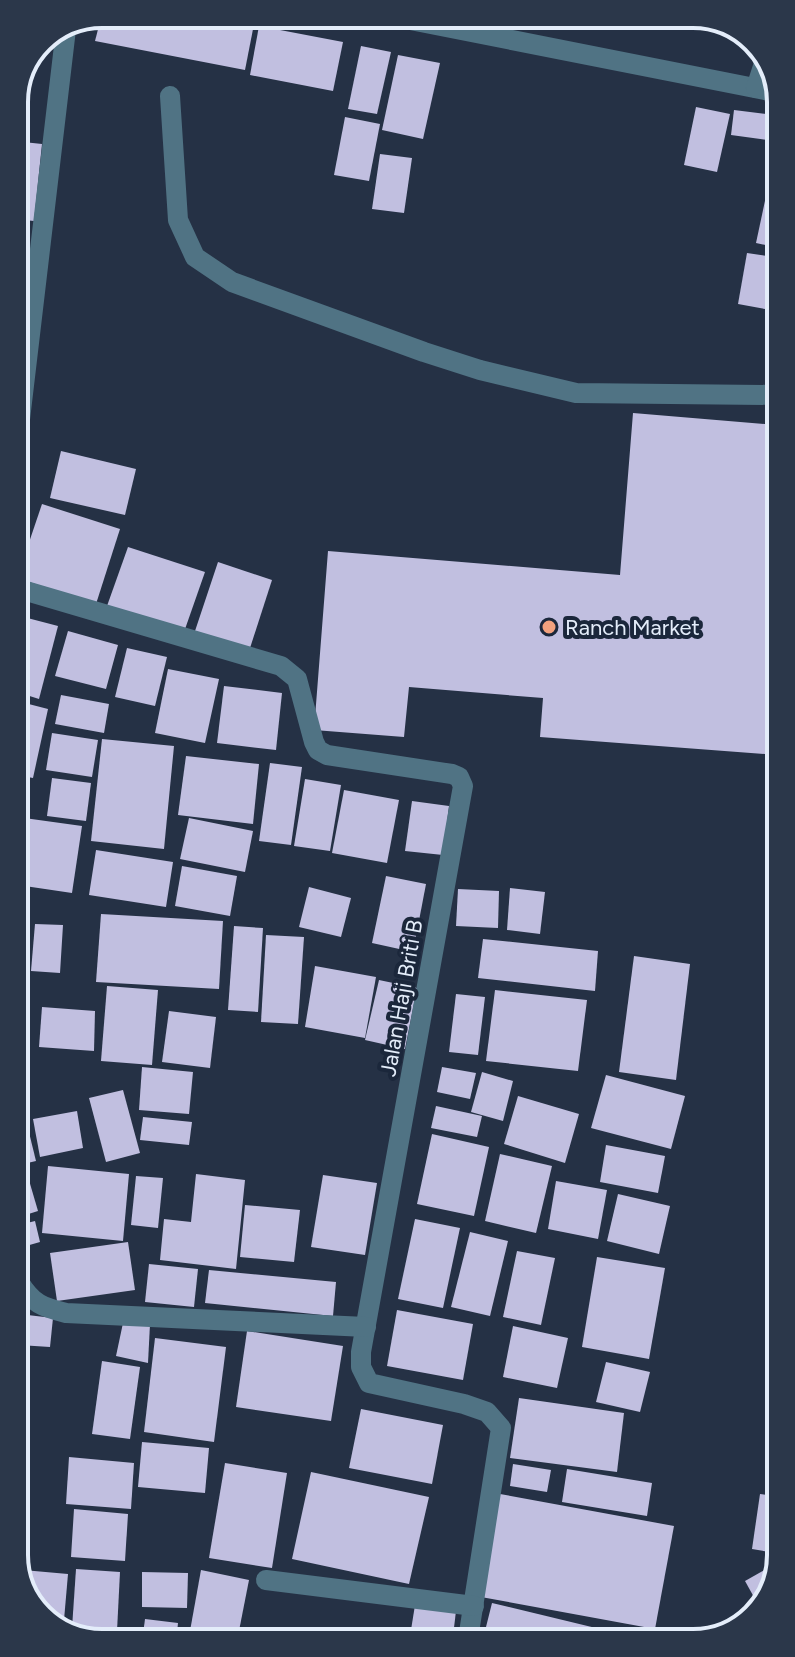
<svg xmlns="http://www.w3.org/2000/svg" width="795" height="1657" viewBox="0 0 795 1657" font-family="Figtree,sans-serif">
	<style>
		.building { fill: #c1bfe0 }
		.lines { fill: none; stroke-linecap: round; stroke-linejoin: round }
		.minor { stroke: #507384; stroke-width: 20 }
		.poi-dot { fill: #f2a17e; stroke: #1b273b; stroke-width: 3 }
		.labels { text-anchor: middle; stroke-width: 8; stroke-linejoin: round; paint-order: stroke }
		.poi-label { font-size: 22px; fill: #e4edfa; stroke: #1b273b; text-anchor: start }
		.street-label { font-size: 22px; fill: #e4edfa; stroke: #1b273b }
		.rim { fill: none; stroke: #e4edfa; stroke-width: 4 }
	</style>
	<rect width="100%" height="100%" fill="#253145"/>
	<!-- building -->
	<g class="building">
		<polygon points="102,14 231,14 255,19 245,70 95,41"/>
		<polygon points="259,26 343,42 333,91 250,75"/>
		<polygon points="361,46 391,52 377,114 348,109"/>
		<polygon points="398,55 440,63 423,139 382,130"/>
		<polygon points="696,107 730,114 717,172 684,165"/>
		<polygon points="734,110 775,115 775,141 731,135"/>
		<polygon points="345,117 380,124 369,181 334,175"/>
		<polygon points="14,141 42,144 34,221 15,219"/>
		<polygon points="380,154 412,158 404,213 372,209"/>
		<polygon points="769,182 775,183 775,247 756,243"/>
		<polygon points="747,253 775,257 776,311 738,304"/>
		<polygon points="633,413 776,425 777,755 540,737 543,698 409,687 404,737 314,730 328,551 620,575"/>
		<polygon points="61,451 136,469 125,515 50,498"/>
		<polygon points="42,504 120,529 96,604 17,578"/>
		<polygon points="128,547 205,572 184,632 107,606"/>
		<polygon points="218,562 272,580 250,648 195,631"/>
		<polygon points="16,615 58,626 39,699 17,692"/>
		<polygon points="68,631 118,645 106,689 55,676"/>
		<polygon points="127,648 167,657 155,706 115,697"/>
		<polygon points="168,669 219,679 205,743 155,733"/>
		<polygon points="224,686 282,693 276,750 217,743"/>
		<polygon points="61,695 109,704 104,733 55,724"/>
		<polygon points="17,701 48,709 33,778 17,775"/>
		<polygon points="52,733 98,740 92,777 46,770"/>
		<polygon points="102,739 174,746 164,849 91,841"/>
		<polygon points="186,756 259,764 253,824 178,815"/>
		<polygon points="270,763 302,767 291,845 259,841"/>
		<polygon points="52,778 91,783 86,821 47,816"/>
		<polygon points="305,779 341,785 330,851 294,846"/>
		<polygon points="344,790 399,800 387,863 332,853"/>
		<polygon points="412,801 449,806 443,855 405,851"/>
		<polygon points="17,817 82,826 72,893 18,885"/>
		<polygon points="189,818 253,831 245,872 180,859"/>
		<polygon points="96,850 173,862 166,907 89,895"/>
		<polygon points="182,866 237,876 230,916 175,906"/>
		<polygon points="386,876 426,884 413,952 372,943"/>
		<polygon points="309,887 351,898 341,937 299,927"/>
		<polygon points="510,888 545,892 540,934 507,930"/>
		<polygon points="458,889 499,891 498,928 456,926"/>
		<polygon points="18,895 28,896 22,978 18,977"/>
		<polygon points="101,914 223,921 219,989 96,982"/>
		<polygon points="35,924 63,925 60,973 31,971"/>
		<polygon points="234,926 263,928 258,1012 228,1010"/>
		<polygon points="266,935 304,937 298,1024 261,1022"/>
		<polygon points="483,939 598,951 595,991 478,978"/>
		<polygon points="634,956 690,964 676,1080 619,1072"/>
		<polygon points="315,966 376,977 365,1038 305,1027"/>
		<polygon points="379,980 417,988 405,1049 365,1040"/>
		<polygon points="107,986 158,990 152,1065 101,1061"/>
		<polygon points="495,990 587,1000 578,1071 486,1061"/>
		<polygon points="456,994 485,997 478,1055 449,1052"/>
		<polygon points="42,1007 95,1011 94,1051 39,1047"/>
		<polygon points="169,1011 216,1017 210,1068 162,1062"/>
		<polygon points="142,1067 193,1072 189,1114 139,1110"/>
		<polygon points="442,1067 476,1073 470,1099 437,1092"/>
		<polygon points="482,1072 513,1081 503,1121 471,1112"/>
		<polygon points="606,1075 685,1096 671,1149 591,1128"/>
		<polygon points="123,1090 140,1153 106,1162 89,1098"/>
		<polygon points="518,1096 579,1114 565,1163 504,1144"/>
		<polygon points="436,1106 482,1116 477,1137 431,1128"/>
		<polygon points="23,1108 36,1161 19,1165 18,1109"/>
		<polygon points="77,1111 83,1148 40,1157 33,1119"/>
		<polygon points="143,1117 192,1122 189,1145 140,1140"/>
		<polygon points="432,1134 489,1147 474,1216 417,1204"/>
		<polygon points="606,1145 665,1156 658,1193 600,1182"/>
		<polygon points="500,1154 552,1166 536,1233 485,1221"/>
		<polygon points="48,1166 129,1174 123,1241 42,1233"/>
		<polygon points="26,1170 38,1211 19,1217 19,1173"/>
		<polygon points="196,1174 245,1180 236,1269 160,1260 164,1219 191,1222"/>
		<polygon points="323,1175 377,1183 365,1255 311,1247"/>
		<polygon points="136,1176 163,1178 158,1228 131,1225"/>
		<polygon points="556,1181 607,1190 598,1239 548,1229"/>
		<polygon points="618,1194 670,1206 659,1254 607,1241"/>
		<polygon points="245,1205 300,1210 294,1262 240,1257"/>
		<polygon points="415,1219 460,1228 443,1308 398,1299"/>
		<polygon points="35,1221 40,1242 19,1248 19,1225"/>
		<polygon points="470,1232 508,1241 490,1316 451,1307"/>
		<polygon points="128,1242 135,1290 57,1301 50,1253"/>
		<polygon points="517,1251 555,1258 541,1325 503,1317"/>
		<polygon points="597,1257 665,1268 649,1359 582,1347"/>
		<polygon points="149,1264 198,1269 194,1307 145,1302"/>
		<polygon points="209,1270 336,1282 333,1316 205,1303"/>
		<polygon points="397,1310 473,1324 463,1380 387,1366"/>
		<polygon points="19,1314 53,1318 50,1347 19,1345"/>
		<polygon points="123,1323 150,1324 148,1363 116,1356"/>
		<polygon points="513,1326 568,1338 557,1388 503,1377"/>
		<polygon points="247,1331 343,1346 331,1421 236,1407"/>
		<polygon points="155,1338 226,1347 214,1442 144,1432"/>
		<polygon points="102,1361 140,1367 130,1439 92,1434"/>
		<polygon points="606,1362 650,1372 640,1412 596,1402"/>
		<polygon points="519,1398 624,1413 617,1472 510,1458"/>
		<polygon points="361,1409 443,1425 432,1484 349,1468"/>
		<polygon points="142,1442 209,1448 205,1493 138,1487"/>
		<polygon points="69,1457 134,1463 131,1509 66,1504"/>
		<polygon points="225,1463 287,1473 272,1568 209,1558"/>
		<polygon points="513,1464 551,1470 547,1492 510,1486"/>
		<polygon points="567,1469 652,1483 647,1516 562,1502"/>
		<polygon points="311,1472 429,1497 409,1584 292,1559"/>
		<polygon points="500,1494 674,1526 655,1629 481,1597"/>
		<polygon points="760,1494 781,1497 781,1554 752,1549"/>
		<polygon points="74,1509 128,1514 125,1561 71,1557"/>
		<polygon points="775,1564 777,1569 770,1590 755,1599 745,1581"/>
		<polygon points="76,1569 120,1572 117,1631 72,1628"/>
		<polygon points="23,1570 68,1574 64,1620 44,1618 21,1589"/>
		<polygon points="201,1570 249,1580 237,1641 188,1642"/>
		<polygon points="142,1572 188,1573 187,1608 142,1607"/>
		<polygon points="492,1603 600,1629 598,1638 483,1639"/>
		<polygon points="415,1605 456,1611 453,1636 411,1630"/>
		<polygon points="765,1605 746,1621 743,1610"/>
		<polygon points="145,1619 178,1623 176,1642 142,1642"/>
		<polygon points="695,1631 720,1635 719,1637 695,1637"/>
	</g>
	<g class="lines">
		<!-- minor -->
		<g class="minor">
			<polyline points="380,14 775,92"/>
			<polyline points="756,88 766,57"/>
			<polyline points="170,96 178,220 195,257 232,282 424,352 480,370 576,393 776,395"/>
			<polyline points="16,453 66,29"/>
			<polyline points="16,588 281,666 297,679 314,742 318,750 327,755 452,774 459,777 463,786 361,1352 361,1367 369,1383 464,1404 487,1412 501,1428 468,1639"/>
			<path d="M19,1282c14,22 23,25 47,31l300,14"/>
			<polyline points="266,1580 474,1606"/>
		</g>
	</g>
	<!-- markers -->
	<circle class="poi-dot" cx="549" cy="627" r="8"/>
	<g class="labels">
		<!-- poi labels -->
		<g class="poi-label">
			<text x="565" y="635">Ranch Market</text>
		</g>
		<!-- street labels -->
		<g class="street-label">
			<text transform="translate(401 998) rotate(-80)" y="8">Jalan Haji Briti B</text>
		</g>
	</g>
	<!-- crop -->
	<path d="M0 0H795V1657H0ZM102 28H693A74 74 0 0 1 767 102V1555A74 74 0 0 1 693 1629H102A74 74 0 0 1 28 1555V102A74 74 0 0 1 102 28Z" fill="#2b374a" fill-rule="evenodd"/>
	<path class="rim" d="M102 28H693A74 74 0 0 1 767 102V1555A74 74 0 0 1 693 1629H102A74 74 0 0 1 28 1555V102A74 74 0 0 1 102 28Z"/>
</svg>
